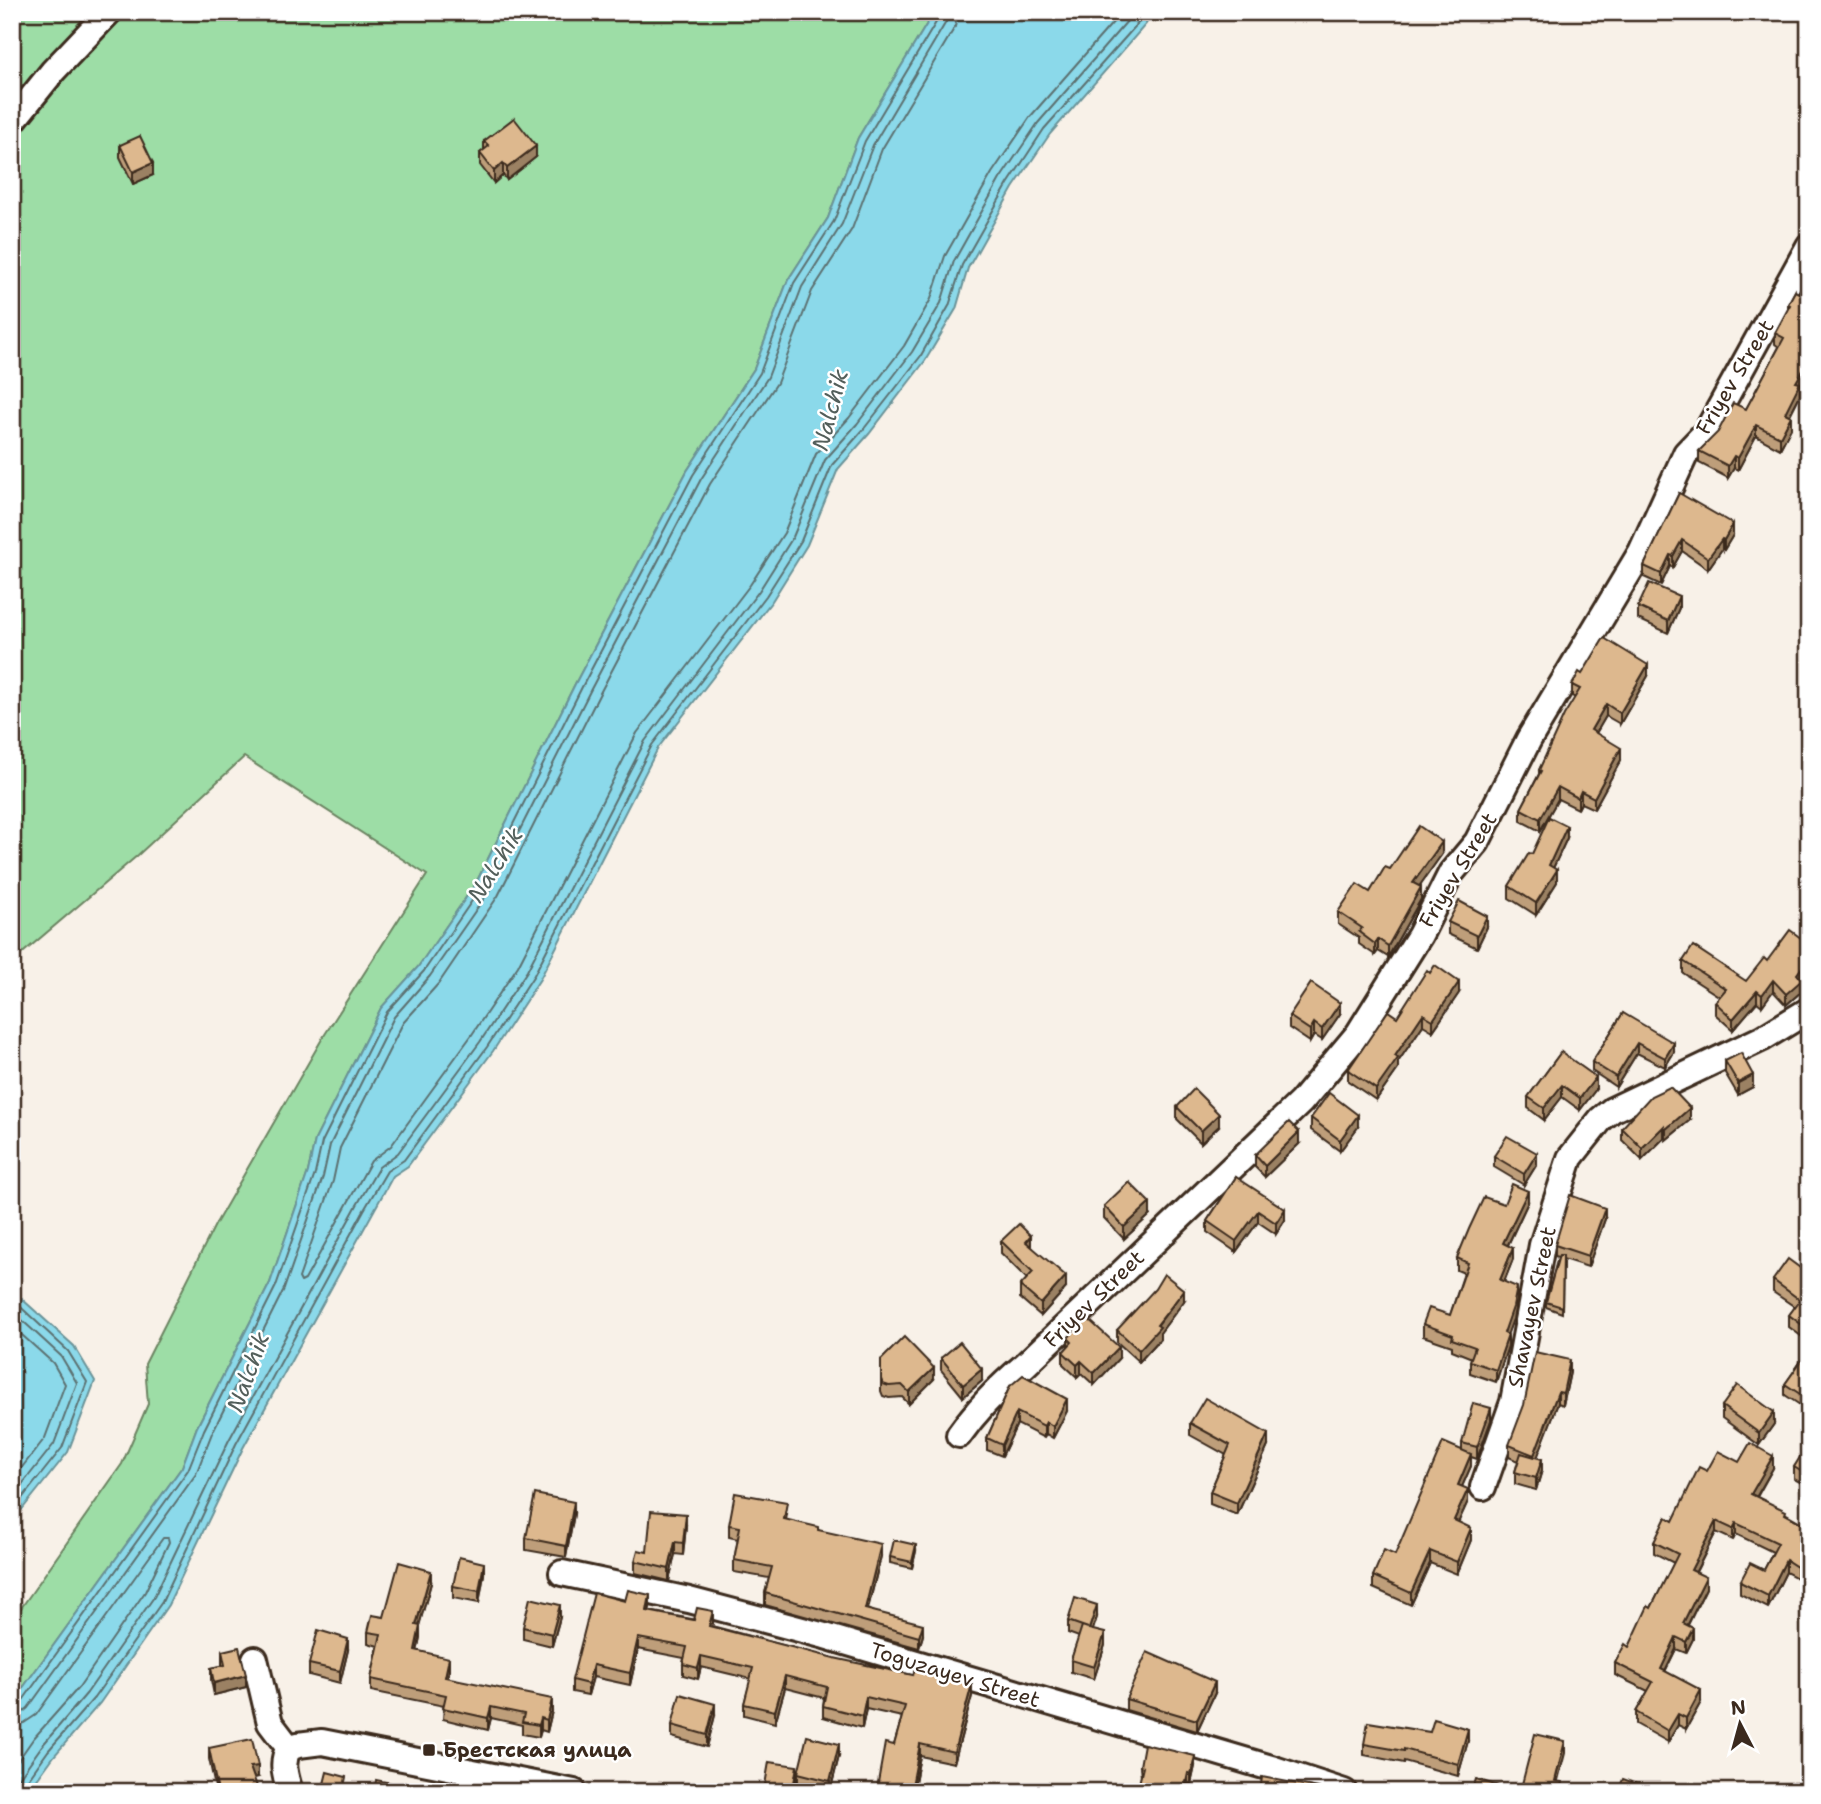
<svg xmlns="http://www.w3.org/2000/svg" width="1821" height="1804" viewBox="0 0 1821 1804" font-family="'Shantell Sans',sans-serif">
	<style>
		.green { fill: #9ddda6; stroke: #6c8462; stroke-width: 2 }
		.water { fill: #8bd9ea; stroke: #6b9398; stroke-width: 2 }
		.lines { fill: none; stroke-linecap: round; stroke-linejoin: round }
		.shore { stroke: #5b7070; stroke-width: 2 }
		.minor-casing { stroke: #3b2a1e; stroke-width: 30 }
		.minor { stroke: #fff; stroke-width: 24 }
		.wall { fill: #be9e7a; stroke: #3b2a1e; stroke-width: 2 }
		.shaded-wall { fill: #9b8163; stroke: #3b2a1e; stroke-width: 2 }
		.building { fill: #ddb88e; stroke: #3b2a1e; stroke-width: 2 }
		.poi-dot { fill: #3b2a1e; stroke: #fff; stroke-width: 2.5 }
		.labels { text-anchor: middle; stroke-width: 5; stroke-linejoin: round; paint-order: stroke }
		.street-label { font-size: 21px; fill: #3b2a1e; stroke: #fff }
		.poi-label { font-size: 21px; font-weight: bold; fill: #3b2a1e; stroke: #fff; text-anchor: start }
		.water-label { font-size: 23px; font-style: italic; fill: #535f5b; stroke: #fff }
	</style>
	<rect width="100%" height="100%" fill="#f8f1e8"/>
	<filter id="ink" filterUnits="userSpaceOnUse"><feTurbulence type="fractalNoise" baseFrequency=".0143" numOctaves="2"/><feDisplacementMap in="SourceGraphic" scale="14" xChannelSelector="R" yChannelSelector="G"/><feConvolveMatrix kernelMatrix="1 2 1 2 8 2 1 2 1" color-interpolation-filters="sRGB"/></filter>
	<g filter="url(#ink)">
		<!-- green -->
		<polygon class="green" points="12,12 934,12 858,138 828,218 788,280 754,369 687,471 575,684 476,883 418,967 381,1008 315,1140 308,1172 270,1283 197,1427 182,1467 12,1703 12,1621 122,1464 148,1404 145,1364 215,1225 322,1039 427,875 244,757 138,855 12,962"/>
		<!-- water -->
		<g class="water">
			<polygon points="934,12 1152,12 1146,24 1050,134 1013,188 968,268 956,309 925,361 869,434 838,469 807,545 772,601 658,748 540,979 493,1051 408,1166 393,1176 243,1448 168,1605 100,1703 54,1756 28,1792 12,1792 12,1703 182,1467 197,1427 270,1283 308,1172 315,1140 381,1008 418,967 476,883 575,684 687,471 754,369 788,280 828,218 858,138"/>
			<polygon points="12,1290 74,1346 95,1381 68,1452 12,1522"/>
		</g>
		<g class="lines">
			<!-- shore -->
			<g class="shore">
				<polyline points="958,12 955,27 882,149 852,229 812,291 777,383 710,484 599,695 498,896 439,983 403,1023 340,1148 333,1181 299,1278 301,1282 305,1280 371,1161 391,1146 471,1036 518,966 637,733 750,585 784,533 816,454 849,418 904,346 931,299 945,256 992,173 1030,117 1122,12"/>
				<polyline points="12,1299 68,1351 87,1382 62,1448 12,1511"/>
				<polyline points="12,1311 61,1356 77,1383 54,1444 12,1497"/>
				<polyline points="12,1326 53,1363 65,1384 45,1438 12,1480"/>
				<polyline points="12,1706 21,1703 188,1470 204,1430 276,1286 315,1174 322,1142 387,1012 424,971 482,886 582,687 693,475 760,373 794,283 834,221 865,141 938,19 939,12"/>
				<polyline points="12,1715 21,1714 28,1708 196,1474 212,1433 284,1289 323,1177 330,1145 394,1017 430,976 489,891 590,691 701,479 768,377 802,287 842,224 873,145 946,22 948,12"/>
				<polyline points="12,1725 24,1723 36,1715 163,1538 168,1538 169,1542 145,1592 79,1687 33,1739 12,1769"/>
				<polyline points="14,1792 17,1781 41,1747 87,1693 154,1597 229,1440 357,1205 379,1167 398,1153 480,1042 527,971 645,741 759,591 793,537 825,460 857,424 912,352 941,303 954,261 1000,179 1038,123 1135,12"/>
				<polyline points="23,1792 24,1785 48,1751 94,1698 162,1602 236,1444 364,1210 387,1171 404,1160 487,1047 534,975 652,745 766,596 801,541 832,465 863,430 920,357 949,306 962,265 1008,184 1044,129 1140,21 1144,12"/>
			</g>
			<defs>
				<g id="minor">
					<polyline points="12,122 53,71 109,12"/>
					<path d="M959,1435c19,-27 40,-48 66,-70l276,-263 57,-68 62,-99 31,-62 26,-31 52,-103 112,-187 45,-99 21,-22 102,-185"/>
					<polyline points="1483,1487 1513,1402 1542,1245 1570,1158 1601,1119 1612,1110 1763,1038 1809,1010"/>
					<polyline points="562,1573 689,1600 825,1636 1271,1768 1344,1792"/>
					<polyline points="255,1659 270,1723 289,1748"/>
					<polyline points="289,1748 298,1745 322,1742 574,1792"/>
					<path d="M289,1748c-9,15 -3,29 1,44"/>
				</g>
			</defs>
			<!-- minor casing -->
			<use href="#minor" class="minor-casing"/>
			<!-- minor -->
			<use href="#minor" class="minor"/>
		</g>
		<!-- wall -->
		<g class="wall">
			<polygon points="484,141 536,157 507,180 503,175 494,183 480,165 480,153 484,150"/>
			<polygon points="120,145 153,175 133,184 120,157"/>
			<polygon points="1795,291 1800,395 1790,415 1791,428 1780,449 1756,436 1738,470 1734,468 1728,478 1699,463 1699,451 1746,409 1779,347 1775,344 1775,333 1788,310 1788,304"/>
			<polygon points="1679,493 1733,535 1724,550 1722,549 1708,569 1682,551 1673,567 1670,566 1661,585 1644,577 1644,566"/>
			<polygon points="1638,607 1679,608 1668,633 1638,619"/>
			<polygon points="1582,674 1648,676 1620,724 1606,716 1596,733 1621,760 1594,809 1581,803 1578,809 1558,799 1540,831 1521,821 1521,809 1539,774 1539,770 1575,698 1572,696 1572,685"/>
			<polygon points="1567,838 1553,868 1557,882 1536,915 1509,898 1509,886 1532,854"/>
			<polygon points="1442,854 1419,886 1421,899 1388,957 1378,951 1375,955 1359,944 1359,938 1338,924 1338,912 1370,892 1390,869"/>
			<polygon points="1448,922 1487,927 1477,948 1448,934"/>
			<polygon points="1809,944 1809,969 1801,979 1802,991 1786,1005 1773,991 1762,1006 1757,1002 1733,1030 1715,1014 1715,1002 1720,997 1683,973 1683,961 1746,981 1767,961"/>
			<polygon points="1459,993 1433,1031 1423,1025 1398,1062 1398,1069 1376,1100 1348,1081 1348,1070 1397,1017"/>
			<polygon points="1623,1013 1674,1052 1665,1067 1637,1053 1616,1087 1592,1071 1592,1062"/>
			<polygon points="1340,1014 1322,1040 1314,1035 1310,1042 1289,1028 1289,1016"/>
			<polygon points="1561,1052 1596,1089 1580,1110 1562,1097 1544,1120 1528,1108 1528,1097"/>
			<polygon points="1725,1061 1753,1087 1738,1095 1725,1073"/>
			<polygon points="1177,1107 1219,1126 1201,1143 1177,1119"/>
			<polygon points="1311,1118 1358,1127 1340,1151 1311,1130"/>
			<polygon points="1690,1120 1666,1140 1664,1138 1642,1160 1622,1140 1622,1128"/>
			<polygon points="1299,1144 1265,1177 1255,1167 1255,1155"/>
			<polygon points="1494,1156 1537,1164 1524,1185 1494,1167"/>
			<polygon points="1236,1177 1285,1220 1276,1234 1258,1222 1236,1252 1207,1232 1207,1221"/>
			<polygon points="1528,1202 1508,1245 1513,1259 1504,1282 1517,1298 1513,1319 1507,1334 1508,1346 1496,1382 1470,1373 1470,1361 1472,1358 1452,1350 1452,1346 1423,1336 1423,1324 1450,1315 1464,1273 1457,1270 1457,1258 1504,1204"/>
			<polygon points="1104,1206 1150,1215 1124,1239 1104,1218"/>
			<polygon points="1605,1219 1588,1267 1563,1259 1562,1313 1546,1307 1546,1302 1558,1257 1555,1256 1555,1245"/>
			<polygon points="1001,1241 1031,1246 1066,1288 1041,1316 1020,1298 1020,1286 1027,1279 1001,1253"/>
			<polygon points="1809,1261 1809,1342 1789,1327 1789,1315 1795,1307 1773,1292 1773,1280 1803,1270"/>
			<polygon points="1184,1301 1160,1333 1160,1339 1139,1362 1117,1342 1117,1330"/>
			<polygon points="1068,1338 1119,1358 1094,1385 1081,1373 1077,1377 1063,1364 1063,1352 1068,1347"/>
			<polygon points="1809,1350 1809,1411 1785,1395 1785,1384"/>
			<polygon points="941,1358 982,1381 963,1397 941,1370"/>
			<polygon points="881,1360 934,1379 909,1404 902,1397 889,1398 883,1396 881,1391"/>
			<polygon points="1570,1372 1563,1405 1558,1403 1537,1457 1542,1470 1536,1490 1515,1484 1515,1472 1518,1461 1509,1457 1509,1445"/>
			<polygon points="1010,1386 1067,1411 1053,1438 1046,1434 1044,1438 1017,1424 1002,1456 987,1450 987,1438"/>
			<polygon points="1722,1406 1774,1424 1759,1445 1722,1418"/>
			<polygon points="1491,1420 1477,1459 1471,1457 1471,1466 1462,1486 1468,1501 1458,1522 1471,1540 1457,1574 1430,1563 1411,1605 1373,1588 1373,1576 1395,1555 1462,1450 1462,1443"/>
			<polygon points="1190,1423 1268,1446 1237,1515 1210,1504 1210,1492 1226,1455 1190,1435"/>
			<polygon points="1809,1451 1809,1487 1794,1479 1794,1467"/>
			<polygon points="1739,1462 1773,1468 1757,1497 1809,1527 1809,1573 1802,1569 1797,1578 1786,1572 1768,1608 1740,1594 1740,1582 1764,1570 1773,1552 1736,1534 1733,1540 1716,1532 1696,1572 1706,1588 1688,1625 1693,1639 1686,1653 1676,1649 1665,1671 1701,1702 1686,1729 1678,1725 1668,1742 1636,1724 1636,1712 1648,1691 1615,1675 1615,1663 1629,1647 1651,1608 1674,1563 1654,1553 1654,1542 1673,1521 1707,1471"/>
			<polygon points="574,1514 566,1557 526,1550 526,1538"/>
			<polygon points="787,1514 786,1520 818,1530 881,1556 868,1609 923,1635 919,1648 765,1605 765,1593 769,1578 734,1572 734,1560 738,1539 729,1537 729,1525"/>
			<polygon points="686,1526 683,1555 675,1554 669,1581 635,1573 635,1561"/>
			<polygon points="916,1551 912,1568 890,1563 890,1557"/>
			<polygon points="484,1574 479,1603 453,1598 453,1586"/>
			<polygon points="431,1583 419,1625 420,1637 417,1651 449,1670 447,1678 552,1711 547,1732 541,1730 539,1737 522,1734 522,1725 491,1718 488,1730 443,1719 444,1706 371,1691 371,1679 378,1646 368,1643 368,1632 384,1617"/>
			<polygon points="650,1607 649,1611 713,1623 712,1626 972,1696 954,1763 920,1756 913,1792 871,1792 877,1788 894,1745 902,1717 866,1709 862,1728 823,1717 823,1706 824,1698 785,1688 775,1723 744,1715 744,1704 751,1679 701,1667 698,1679 683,1675 683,1664 684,1658 638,1649 630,1685 593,1677 588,1695 572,1692 572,1680"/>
			<polygon points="560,1617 552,1646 523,1639 523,1627"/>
			<polygon points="1097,1617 1093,1630 1105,1645 1094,1679 1071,1672 1071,1660 1079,1637 1068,1633 1068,1621"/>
			<polygon points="348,1650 340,1683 309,1675 309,1664"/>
			<polygon points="222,1651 246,1687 214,1695 211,1680 211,1668 222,1666"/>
			<polygon points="1215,1693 1197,1731 1126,1710 1126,1699"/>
			<polygon points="715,1715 707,1747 672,1737 672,1725"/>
			<polygon points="1468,1741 1458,1776 1404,1761 1404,1763 1364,1755 1364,1744"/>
			<polygon points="209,1748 258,1777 215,1787 209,1759"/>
			<polygon points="839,1756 830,1792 798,1785 798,1773"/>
			<polygon points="1140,1766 1195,1766 1191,1784 1188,1784 1186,1792 1137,1792 1141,1777"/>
			<polygon points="797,1778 795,1792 765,1792 765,1785"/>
		</g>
		<!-- shaded-wall -->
		<g class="shaded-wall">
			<polygon points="536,146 536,157 507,180 507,168"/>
			<polygon points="153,163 153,175 133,184 133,172"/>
			<polygon points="503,163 503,175 494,183 494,171"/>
			<polygon points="1809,360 1809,372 1800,387 1800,395 1785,424 1785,413 1796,382"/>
			<polygon points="1791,416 1791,428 1780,449 1780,437"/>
			<polygon points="1756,425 1756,436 1738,470 1738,458"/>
			<polygon points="1734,456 1734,468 1728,478 1728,466"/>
			<polygon points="1733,524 1733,535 1724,550 1724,540"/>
			<polygon points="1722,539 1722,549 1708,569 1708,558"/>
			<polygon points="1682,540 1682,551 1673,567 1673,556"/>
			<polygon points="1670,555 1670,566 1661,585 1661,574"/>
			<polygon points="1679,596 1679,608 1668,633 1668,621"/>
			<polygon points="1648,665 1648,676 1620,724 1620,713"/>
			<polygon points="1606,704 1606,716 1591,742 1591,730"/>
			<polygon points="1621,748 1621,760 1594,809 1594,798"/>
			<polygon points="1558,787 1558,799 1540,831 1540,819"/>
			<polygon points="1581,791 1581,803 1578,809 1578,798"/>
			<polygon points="1567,826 1567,838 1549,877 1549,865"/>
			<polygon points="1442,842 1442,854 1413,895 1413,883"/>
			<polygon points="1557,870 1557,882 1536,915 1536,903"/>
			<polygon points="1421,887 1421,899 1388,957 1388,946"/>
			<polygon points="1487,916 1487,927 1477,948 1477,936"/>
			<polygon points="1378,939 1378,951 1375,955 1375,944"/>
			<polygon points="1809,958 1809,969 1798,983 1802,980 1802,991 1786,1005 1786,994 1797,974"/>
			<polygon points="1773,980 1773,991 1762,1006 1762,995"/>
			<polygon points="1459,982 1459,993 1433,1031 1433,1020"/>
			<polygon points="1757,991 1757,1002 1733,1030 1733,1019"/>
			<polygon points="1340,1003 1340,1014 1322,1040 1322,1029"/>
			<polygon points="1423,1014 1423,1025 1398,1062 1398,1069 1376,1100 1376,1089 1395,1056"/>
			<polygon points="1314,1023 1314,1035 1310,1042 1310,1030"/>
			<polygon points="1637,1043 1637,1053 1616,1087 1616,1077"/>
			<polygon points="1674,1043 1674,1052 1665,1067 1665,1058"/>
			<polygon points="1753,1075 1753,1087 1738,1095 1738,1083"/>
			<polygon points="1596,1077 1596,1089 1580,1110 1580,1098"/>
			<polygon points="1562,1085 1562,1097 1544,1120 1544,1108"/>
			<polygon points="1690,1108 1690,1120 1666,1140 1666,1129"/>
			<polygon points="1219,1114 1219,1126 1201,1143 1201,1131"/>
			<polygon points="1358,1115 1358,1127 1340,1151 1340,1140"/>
			<polygon points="1664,1126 1664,1138 1642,1160 1642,1148"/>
			<polygon points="1299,1132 1299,1144 1265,1177 1265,1166"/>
			<polygon points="1537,1153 1537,1164 1524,1185 1524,1174"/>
			<polygon points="1528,1191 1528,1202 1503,1255 1503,1243"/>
			<polygon points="1150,1203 1150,1215 1124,1239 1124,1227"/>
			<polygon points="1605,1208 1605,1219 1588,1267 1588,1256"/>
			<polygon points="1285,1209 1285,1220 1276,1234 1276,1223"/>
			<polygon points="1258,1211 1258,1222 1236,1252 1236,1241"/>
			<polygon points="1031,1236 1031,1248 1026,1242"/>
			<polygon points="1513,1248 1513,1259 1500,1292 1500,1280"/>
			<polygon points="1066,1276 1066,1288 1041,1316 1041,1304"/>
			<polygon points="1517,1287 1517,1298 1513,1319 1504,1344 1504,1333"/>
			<polygon points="1184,1290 1184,1301 1160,1333 1160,1339 1139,1362 1139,1350"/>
			<polygon points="1508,1335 1508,1346 1496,1382 1496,1370"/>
			<polygon points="1119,1347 1119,1358 1094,1385 1094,1373"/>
			<polygon points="1570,1360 1570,1372 1563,1405 1563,1393"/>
			<polygon points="1081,1361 1081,1373 1077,1377 1077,1365"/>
			<polygon points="934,1368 934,1379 909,1404 909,1392"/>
			<polygon points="982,1369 982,1381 963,1397 963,1385"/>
			<polygon points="1558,1392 1558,1403 1534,1466 1534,1455"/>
			<polygon points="1067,1399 1067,1411 1053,1438 1053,1426"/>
			<polygon points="1491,1408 1491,1420 1477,1459 1477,1447"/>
			<polygon points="1017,1412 1017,1424 1002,1456 1002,1445"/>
			<polygon points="1774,1412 1774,1424 1759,1445 1759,1433"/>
			<polygon points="1046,1422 1046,1434 1044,1438 1044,1426"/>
			<polygon points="1268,1434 1268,1446 1237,1515 1237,1503"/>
			<polygon points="1471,1454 1471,1466 1458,1496 1458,1485"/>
			<polygon points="1773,1456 1773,1468 1751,1506 1751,1494"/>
			<polygon points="1542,1459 1542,1470 1536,1490 1536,1478"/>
			<polygon points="1468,1489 1468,1501 1454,1532 1454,1520"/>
			<polygon points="574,1502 574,1514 566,1557 566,1546"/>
			<polygon points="686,1514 686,1526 683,1555 683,1543"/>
			<polygon points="1716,1521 1716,1532 1691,1581 1691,1570"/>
			<polygon points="1736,1523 1736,1534 1733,1540 1733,1529"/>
			<polygon points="1471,1528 1471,1540 1457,1574 1457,1562"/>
			<polygon points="675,1542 675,1554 669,1581 669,1569"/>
			<polygon points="881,1544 881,1556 865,1620 865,1609"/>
			<polygon points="916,1545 916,1551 912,1568 912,1562"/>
			<polygon points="1430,1551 1430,1563 1411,1605 1411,1593"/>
			<polygon points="1802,1558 1802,1569 1797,1578 1797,1567"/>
			<polygon points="1786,1560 1786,1572 1768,1608 1768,1596"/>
			<polygon points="484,1563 484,1574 479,1603 479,1591"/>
			<polygon points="431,1571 431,1583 416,1637 416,1625"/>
			<polygon points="1706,1577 1706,1588 1683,1634 1683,1623"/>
			<polygon points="650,1595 650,1607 647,1622 647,1611"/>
			<polygon points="560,1605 560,1617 552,1646 552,1634"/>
			<polygon points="1097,1605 1097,1617 1089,1640 1089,1629"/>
			<polygon points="713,1611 713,1623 709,1637 709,1626"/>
			<polygon points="923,1624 923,1635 919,1648 919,1637"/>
			<polygon points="420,1626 420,1637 415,1662 415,1650"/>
			<polygon points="1693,1628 1693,1639 1686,1653 1686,1642"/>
			<polygon points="1105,1633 1105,1645 1094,1679 1094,1667"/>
			<polygon points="1676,1637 1676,1649 1661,1680 1661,1669"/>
			<polygon points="638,1638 638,1649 630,1685 630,1673"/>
			<polygon points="348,1639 348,1650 340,1683 340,1671"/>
			<polygon points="701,1656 701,1667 698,1679 698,1668"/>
			<polygon points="449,1658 449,1670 445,1689 445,1677"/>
			<polygon points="593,1665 593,1677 588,1695 588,1684"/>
			<polygon points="246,1675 246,1687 214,1695 214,1683"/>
			<polygon points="785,1676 785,1688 775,1723 775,1711"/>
			<polygon points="1215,1682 1215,1693 1197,1731 1197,1720"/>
			<polygon points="972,1684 972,1696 954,1763 954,1752"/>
			<polygon points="1701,1690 1701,1702 1686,1729 1686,1718"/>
			<polygon points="866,1697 866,1709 862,1728 862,1716"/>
			<polygon points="552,1699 552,1711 547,1732 547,1720"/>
			<polygon points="715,1704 715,1715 707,1747 707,1735"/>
			<polygon points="491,1707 491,1718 488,1730 488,1718"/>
			<polygon points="1678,1714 1678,1725 1668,1742 1668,1731"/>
			<polygon points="541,1718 541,1730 539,1737 539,1725"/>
			<polygon points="1468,1729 1468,1741 1458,1776 1458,1764"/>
			<polygon points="1565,1741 1565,1753 1555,1792 1555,1781"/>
			<polygon points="839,1744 839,1756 830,1792 830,1781"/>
			<polygon points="920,1744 920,1756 913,1792 912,1792 912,1786"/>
			<polygon points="1195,1756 1195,1766 1191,1784 1191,1774"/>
			<polygon points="258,1766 258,1777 250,1778 250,1767"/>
			<polygon points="797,1766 797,1778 795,1792 793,1792"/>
			<polygon points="1188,1773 1188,1784 1186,1792 1184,1792"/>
		</g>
		<!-- building -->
		<g class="building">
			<polygon points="514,118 536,146 507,168 503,163 494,171 480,153 489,146 484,141"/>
			<polygon points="140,136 153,163 133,172 120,145"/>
			<polygon points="1795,291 1806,297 1809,292 1809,360 1796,382 1800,383 1785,413 1791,416 1780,437 1756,425 1738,458 1734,456 1728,466 1699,451 1718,432 1733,403 1746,409 1784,338 1775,333 1790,305 1788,304"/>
			<polygon points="1679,493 1733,524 1724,540 1722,539 1708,558 1682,540 1673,556 1670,555 1661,574 1644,566"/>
			<polygon points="1649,583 1679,596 1668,621 1638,607"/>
			<polygon points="1604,638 1648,665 1620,713 1606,704 1591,730 1621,748 1594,798 1581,791 1578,798 1558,787 1540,819 1521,809 1541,771 1539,770 1564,715 1580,689 1572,685 1579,672 1582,674"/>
			<polygon points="1549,817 1567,826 1549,865 1557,870 1536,903 1509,886 1529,853 1532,854"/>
			<polygon points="1419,826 1442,842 1413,883 1421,887 1388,946 1378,939 1375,944 1359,932 1362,928 1338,912 1357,884 1370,892 1385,867 1390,869"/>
			<polygon points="1459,901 1487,916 1477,936 1448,922"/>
			<polygon points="1790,930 1809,944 1809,958 1797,974 1802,980 1786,994 1773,980 1762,995 1757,991 1733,1019 1715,1002 1726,989 1683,961 1693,946 1746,981 1764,958 1767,961"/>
			<polygon points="1435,965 1459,982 1433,1020 1423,1014 1395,1056 1398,1058 1376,1089 1348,1070 1388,1011 1397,1017 1427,970 1430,973"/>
			<polygon points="1311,983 1340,1003 1322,1029 1314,1023 1310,1030 1289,1016"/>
			<polygon points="1623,1013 1674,1043 1665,1058 1637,1043 1616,1077 1592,1062"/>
			<polygon points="1561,1052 1596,1077 1580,1098 1562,1085 1544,1108 1528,1097"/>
			<polygon points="1741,1053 1753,1075 1738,1083 1725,1061"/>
			<polygon points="1670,1087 1690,1108 1666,1129 1664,1126 1642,1148 1622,1128 1651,1096"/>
			<polygon points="1194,1089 1219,1114 1201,1131 1177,1107"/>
			<polygon points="1329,1093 1358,1115 1340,1140 1311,1118"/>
			<polygon points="1289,1122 1299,1132 1265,1166 1255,1155"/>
			<polygon points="1507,1136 1537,1153 1524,1174 1494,1156"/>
			<polygon points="1236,1177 1285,1209 1276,1223 1258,1211 1236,1241 1207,1221"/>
			<polygon points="1129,1182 1150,1203 1124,1227 1104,1206"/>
			<polygon points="1512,1184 1528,1191 1503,1243 1513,1248 1500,1280 1517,1287 1513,1307 1504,1333 1508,1335 1496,1370 1470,1361 1475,1347 1452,1339 1453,1335 1423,1324 1429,1308 1450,1315 1468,1263 1457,1258 1469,1229 1484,1197 1504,1204"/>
			<polygon points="1570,1195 1605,1208 1588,1256 1555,1245"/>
			<polygon points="1019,1224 1031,1236 1026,1242 1066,1276 1041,1304 1020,1286 1033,1272 1001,1241"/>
			<polygon points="1559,1255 1563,1255 1562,1307 1546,1302"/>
			<polygon points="1788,1259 1803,1270 1809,1261 1809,1330 1789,1315 1800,1300 1773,1280"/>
			<polygon points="1164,1274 1184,1290 1157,1325 1160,1327 1139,1350 1117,1330 1155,1289"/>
			<polygon points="1086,1317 1119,1347 1094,1373 1081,1361 1077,1365 1063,1352 1072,1342 1068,1338"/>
			<polygon points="904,1337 934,1368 909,1392 902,1385 889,1386 883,1384 881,1379 881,1360"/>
			<polygon points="960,1342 982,1369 963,1385 941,1358"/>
			<polygon points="1809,1350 1809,1400 1785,1384"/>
			<polygon points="1535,1352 1570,1360 1563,1393 1558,1392 1534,1455 1509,1445 1524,1405"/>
			<polygon points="1023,1375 1067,1399 1053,1426 1046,1422 1044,1426 1017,1412 1002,1445 987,1438 1010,1386"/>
			<polygon points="1737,1385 1774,1412 1759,1433 1722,1406"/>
			<polygon points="1205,1398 1268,1434 1237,1503 1210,1492 1230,1445 1190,1423"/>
			<polygon points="1473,1403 1491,1408 1477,1447 1462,1443"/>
			<polygon points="1443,1442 1471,1454 1458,1485 1468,1489 1454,1520 1471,1528 1457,1562 1430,1551 1411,1593 1373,1576 1384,1550 1395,1555"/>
			<polygon points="1750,1443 1773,1456 1751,1494 1786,1511 1785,1514 1809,1527 1809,1562 1802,1558 1797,1567 1786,1560 1768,1596 1740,1582 1750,1563 1764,1570 1778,1543 1736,1523 1733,1529 1716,1521 1691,1570 1706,1577 1683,1623 1693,1628 1686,1642 1676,1637 1661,1669 1701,1690 1686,1718 1678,1714 1668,1731 1636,1712 1653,1682 1615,1663 1625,1644 1629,1647 1648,1606 1651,1608 1678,1554 1654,1542 1666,1517 1673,1521 1699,1467 1707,1471 1718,1451 1739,1462"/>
			<polygon points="1805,1449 1809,1451 1809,1476 1794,1467"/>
			<polygon points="1521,1453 1542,1459 1536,1478 1515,1472"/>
			<polygon points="735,1493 787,1502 784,1519 818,1527 818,1530 881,1544 865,1609 923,1624 919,1637 765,1593 772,1567 734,1560 740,1527 729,1525"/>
			<polygon points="535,1494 574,1502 566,1546 526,1538"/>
			<polygon points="651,1511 686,1514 683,1543 675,1542 669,1569 635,1561 638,1550 647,1552"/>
			<polygon points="894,1540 916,1545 912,1562 890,1557"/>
			<polygon points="459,1557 484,1563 479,1591 453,1586"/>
			<polygon points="399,1562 431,1571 416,1625 420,1626 415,1650 449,1658 445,1677 552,1699 547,1720 541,1718 539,1725 522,1722 524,1714 491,1707 488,1718 443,1708 446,1695 371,1679 381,1634 368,1632 372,1615 384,1617"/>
			<polygon points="628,1590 650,1595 647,1611 694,1620 697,1608 713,1611 709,1626 834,1658 913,1675 915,1668 972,1684 954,1752 920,1744 912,1786 904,1785 904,1792 871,1792 871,1787 877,1788 885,1743 894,1745 905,1706 866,1697 862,1716 823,1706 827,1687 785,1676 775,1711 744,1704 753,1668 701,1656 698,1668 683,1664 687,1647 638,1638 630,1673 593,1665 588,1684 572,1680 594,1593 625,1601"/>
			<polygon points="530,1598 560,1605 552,1634 523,1627"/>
			<polygon points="1075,1598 1097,1605 1089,1629 1105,1633 1094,1667 1071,1660 1082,1626 1088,1628 1068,1621"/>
			<polygon points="318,1630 348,1639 340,1671 309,1664"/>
			<polygon points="239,1647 246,1675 214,1683 211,1668 225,1665 222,1651"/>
			<polygon points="1147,1652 1215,1682 1197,1720 1126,1699"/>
			<polygon points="680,1694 715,1704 707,1735 672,1725"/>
			<polygon points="1434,1719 1468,1729 1458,1764 1404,1749 1404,1751 1364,1744 1368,1722 1430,1732"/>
			<polygon points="1535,1734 1565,1741 1555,1781 1562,1782 1560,1792 1520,1792"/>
			<polygon points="807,1736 839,1744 830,1781 798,1773"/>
			<polygon points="252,1739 258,1766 250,1767 259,1792 204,1792 204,1791 217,1787 209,1748"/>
			<polygon points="1144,1744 1195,1756 1191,1774 1188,1773 1184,1792 1137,1792 1143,1767 1140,1766"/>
			<polygon points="769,1762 797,1766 793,1789 765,1785"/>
			<polygon points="327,1772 346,1777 343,1791 345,1792 322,1792"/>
			<polygon points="1262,1777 1319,1788 1318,1792 1260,1792"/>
			<polygon points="1476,1779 1518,1792 1472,1792"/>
			<polygon points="1623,1779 1637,1784 1634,1792 1618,1792"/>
			<polygon points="376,1780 406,1786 405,1789 421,1792 374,1792"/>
			<polygon points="502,1789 514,1792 502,1792"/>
		</g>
	</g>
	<!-- markers -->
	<rect class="poi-dot" x="422" y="1743" width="14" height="14" rx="3.5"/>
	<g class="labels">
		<!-- street labels -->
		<g class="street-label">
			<text transform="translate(1735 377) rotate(-59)" y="7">Friyev Street</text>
			<text transform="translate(1458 870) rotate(-59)" y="7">Friyev Street</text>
			<text transform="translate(1094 1299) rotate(-44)" y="7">Friyev Street</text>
			<text transform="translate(1532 1307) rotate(-78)" y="7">Shavayev Street</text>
			<text transform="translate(955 1675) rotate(17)" y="7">Toguzayev Street</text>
		</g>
		<!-- poi labels -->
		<g class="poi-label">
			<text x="443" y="1757">Брестская улица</text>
		</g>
		<!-- water labels -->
		<g class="water-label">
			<text transform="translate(830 410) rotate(-75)" y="8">Nalchik</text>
			<text transform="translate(495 865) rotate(-58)" y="8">Nalchik</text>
			<text transform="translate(248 1372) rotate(-70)" y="8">Nalchik</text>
		</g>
	</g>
	<!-- margin -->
	<rect width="1821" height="1804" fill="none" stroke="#fff" stroke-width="42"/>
	<rect x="21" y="21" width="1779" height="1762" fill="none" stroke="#3b2a1e" stroke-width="2.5" filter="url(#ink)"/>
	<!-- north arrow -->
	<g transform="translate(1740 1724) rotate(354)" stroke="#ffffff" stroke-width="5" paint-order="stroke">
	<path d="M0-5L12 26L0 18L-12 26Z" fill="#3b2a1e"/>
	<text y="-10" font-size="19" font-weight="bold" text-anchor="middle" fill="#3b2a1e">N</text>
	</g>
</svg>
